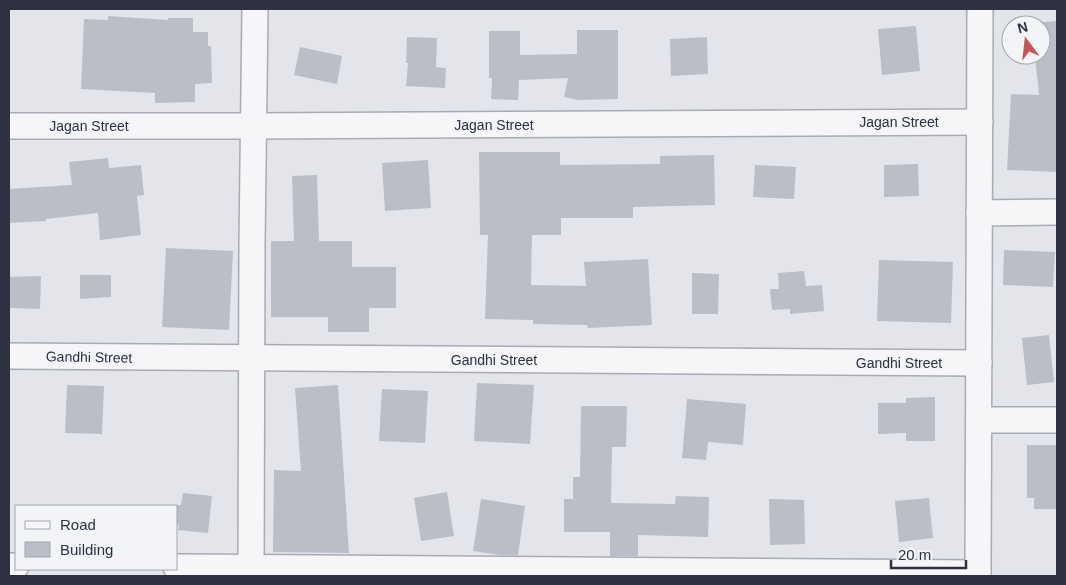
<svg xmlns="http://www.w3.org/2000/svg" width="1066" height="585" viewBox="0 0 1066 585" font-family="Helvetica,sans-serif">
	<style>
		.building { fill: #bbbec6 }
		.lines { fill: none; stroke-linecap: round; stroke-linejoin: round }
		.minor-casing { stroke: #a9abb4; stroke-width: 28 }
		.minor { stroke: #f6f6f9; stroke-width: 25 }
		.labels { text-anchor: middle; stroke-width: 4; stroke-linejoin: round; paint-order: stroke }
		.street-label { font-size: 14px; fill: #2d3141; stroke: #f3f4f8 }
	</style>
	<rect width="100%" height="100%" fill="#e4e5ea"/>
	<!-- building -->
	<g class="building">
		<polygon points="108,16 168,20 168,18 193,18 193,32 208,32 208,46 211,46 212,83 195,84 195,102 155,103 155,93 81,89 84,19 108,20"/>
		<polygon points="1057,21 1057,172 1007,170 1011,94 1039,95 1035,55 1041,55 1041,25 1033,25 1033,23"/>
		<polygon points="916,26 920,71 882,75 878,29"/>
		<polygon points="577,30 618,30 618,99 578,100 564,97 568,78 519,80 518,100 491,99 492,78 489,78 489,31 520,31 520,55 577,54"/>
		<polygon points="407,37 437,38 436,67 446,68 445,88 406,86 408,63 406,63"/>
		<polygon points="707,37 708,74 671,76 670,39"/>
		<polygon points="300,47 342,56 337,84 294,75"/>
		<polygon points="479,152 560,152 560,165 660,164 660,156 714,155 715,205 633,207 633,218 561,218 561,235 532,235 531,285 586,286 584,262 648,259 652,325 588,328 587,325 533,324 533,320 485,319 488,235 480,235"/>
		<polygon points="108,158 109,168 141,165 144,195 137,196 141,235 100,240 98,213 46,219 46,221 9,223 9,189 72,185 69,162"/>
		<polygon points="428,160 431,208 385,211 382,163"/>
		<polygon points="918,164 919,196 884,197 884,165"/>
		<polygon points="755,165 796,167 794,199 753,197"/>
		<polygon points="317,175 319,241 352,241 352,267 396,267 396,308 369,308 369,332 328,332 328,317 271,317 271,241 294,241 292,176"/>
		<polygon points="166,248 233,251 229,330 162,327"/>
		<polygon points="1004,250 1055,252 1053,287 1003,285"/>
		<polygon points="879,260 953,262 951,323 877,321"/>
		<polygon points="804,271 806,286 822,285 824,311 790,314 790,309 772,310 770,289 779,289 778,273"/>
		<polygon points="692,273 719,274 718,314 692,314"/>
		<polygon points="80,275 111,275 111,297 80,299"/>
		<polygon points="41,276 40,309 9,308 9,277"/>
		<polygon points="1049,335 1054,382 1027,385 1022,338"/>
		<polygon points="477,383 534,385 530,444 474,441"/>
		<polygon points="67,385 104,386 102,434 65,433"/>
		<polygon points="338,385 349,553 273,552 274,470 301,471 295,388"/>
		<polygon points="382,389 428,391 425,443 379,441"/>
		<polygon points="935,397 935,441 906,441 906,433 878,434 878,403 906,403 906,398"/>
		<polygon points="687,399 746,404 743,445 708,442 706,460 682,458"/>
		<polygon points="581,406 627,406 626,447 612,447 611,503 675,504 676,496 709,497 708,537 638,535 638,556 610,556 610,532 564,532 564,499 573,499 573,477 580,477"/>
		<polygon points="1027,445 1057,445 1057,509 1034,509 1034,498 1027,498"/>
		<polygon points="447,492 454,536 421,541 414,498"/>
		<polygon points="183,493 212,496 208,533 178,530 179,525 176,525 176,505 181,505"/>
		<polygon points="929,498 933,538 899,542 895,501"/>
		<polygon points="481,499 525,506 518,555 500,555 473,551"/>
		<polygon points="769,499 804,500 805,544 770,545"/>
	</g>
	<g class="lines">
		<defs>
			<g id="minor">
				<polyline points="9,126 254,126 980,122"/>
				<polyline points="979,213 1057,212"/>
				<polyline points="9,356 979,363"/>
				<polyline points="979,420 1057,420"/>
				<polyline points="9,566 16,566"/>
				<polyline points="176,567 978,573"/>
				<polyline points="251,576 252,243 255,9"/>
				<polyline points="978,576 980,9"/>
			</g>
		</defs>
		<!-- minor casing -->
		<use href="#minor" class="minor-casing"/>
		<!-- minor -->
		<use href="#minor" class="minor"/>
	</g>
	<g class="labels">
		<!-- street labels -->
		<g class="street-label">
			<text x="899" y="127">Jagan Street</text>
			<text x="494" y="130">Jagan Street</text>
			<text x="89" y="131">Jagan Street</text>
			<text transform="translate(89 357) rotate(1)" y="5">Gandhi Street</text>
			<text x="494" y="365">Gandhi Street</text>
			<text x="899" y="368">Gandhi Street</text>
		</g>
	</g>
	<!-- border -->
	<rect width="1066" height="585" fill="none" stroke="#2d3141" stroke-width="20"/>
	<!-- legend -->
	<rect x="15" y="505" width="162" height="65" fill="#f3f4f8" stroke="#a4a6af"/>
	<rect x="25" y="521" width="25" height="8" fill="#f6f6f9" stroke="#a4a6af"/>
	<text x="60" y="530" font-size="15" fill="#2d3141">Road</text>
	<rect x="25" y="542" width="25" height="15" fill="#bbbec6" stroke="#a4a6af"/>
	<text x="60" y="555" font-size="15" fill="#2d3141">Building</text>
	<!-- north arrow -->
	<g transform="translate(1026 40) rotate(345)"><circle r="24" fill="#f3f4f8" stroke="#a4a6af"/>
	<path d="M0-4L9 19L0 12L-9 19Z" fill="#c25656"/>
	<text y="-8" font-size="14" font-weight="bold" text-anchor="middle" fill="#2d3141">N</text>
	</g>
	<!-- scale -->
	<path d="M891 560v8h75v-8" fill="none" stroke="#2d3141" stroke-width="2.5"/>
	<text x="898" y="560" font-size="15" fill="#2d3141" stroke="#f3f4f8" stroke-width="4" paint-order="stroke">20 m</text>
</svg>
